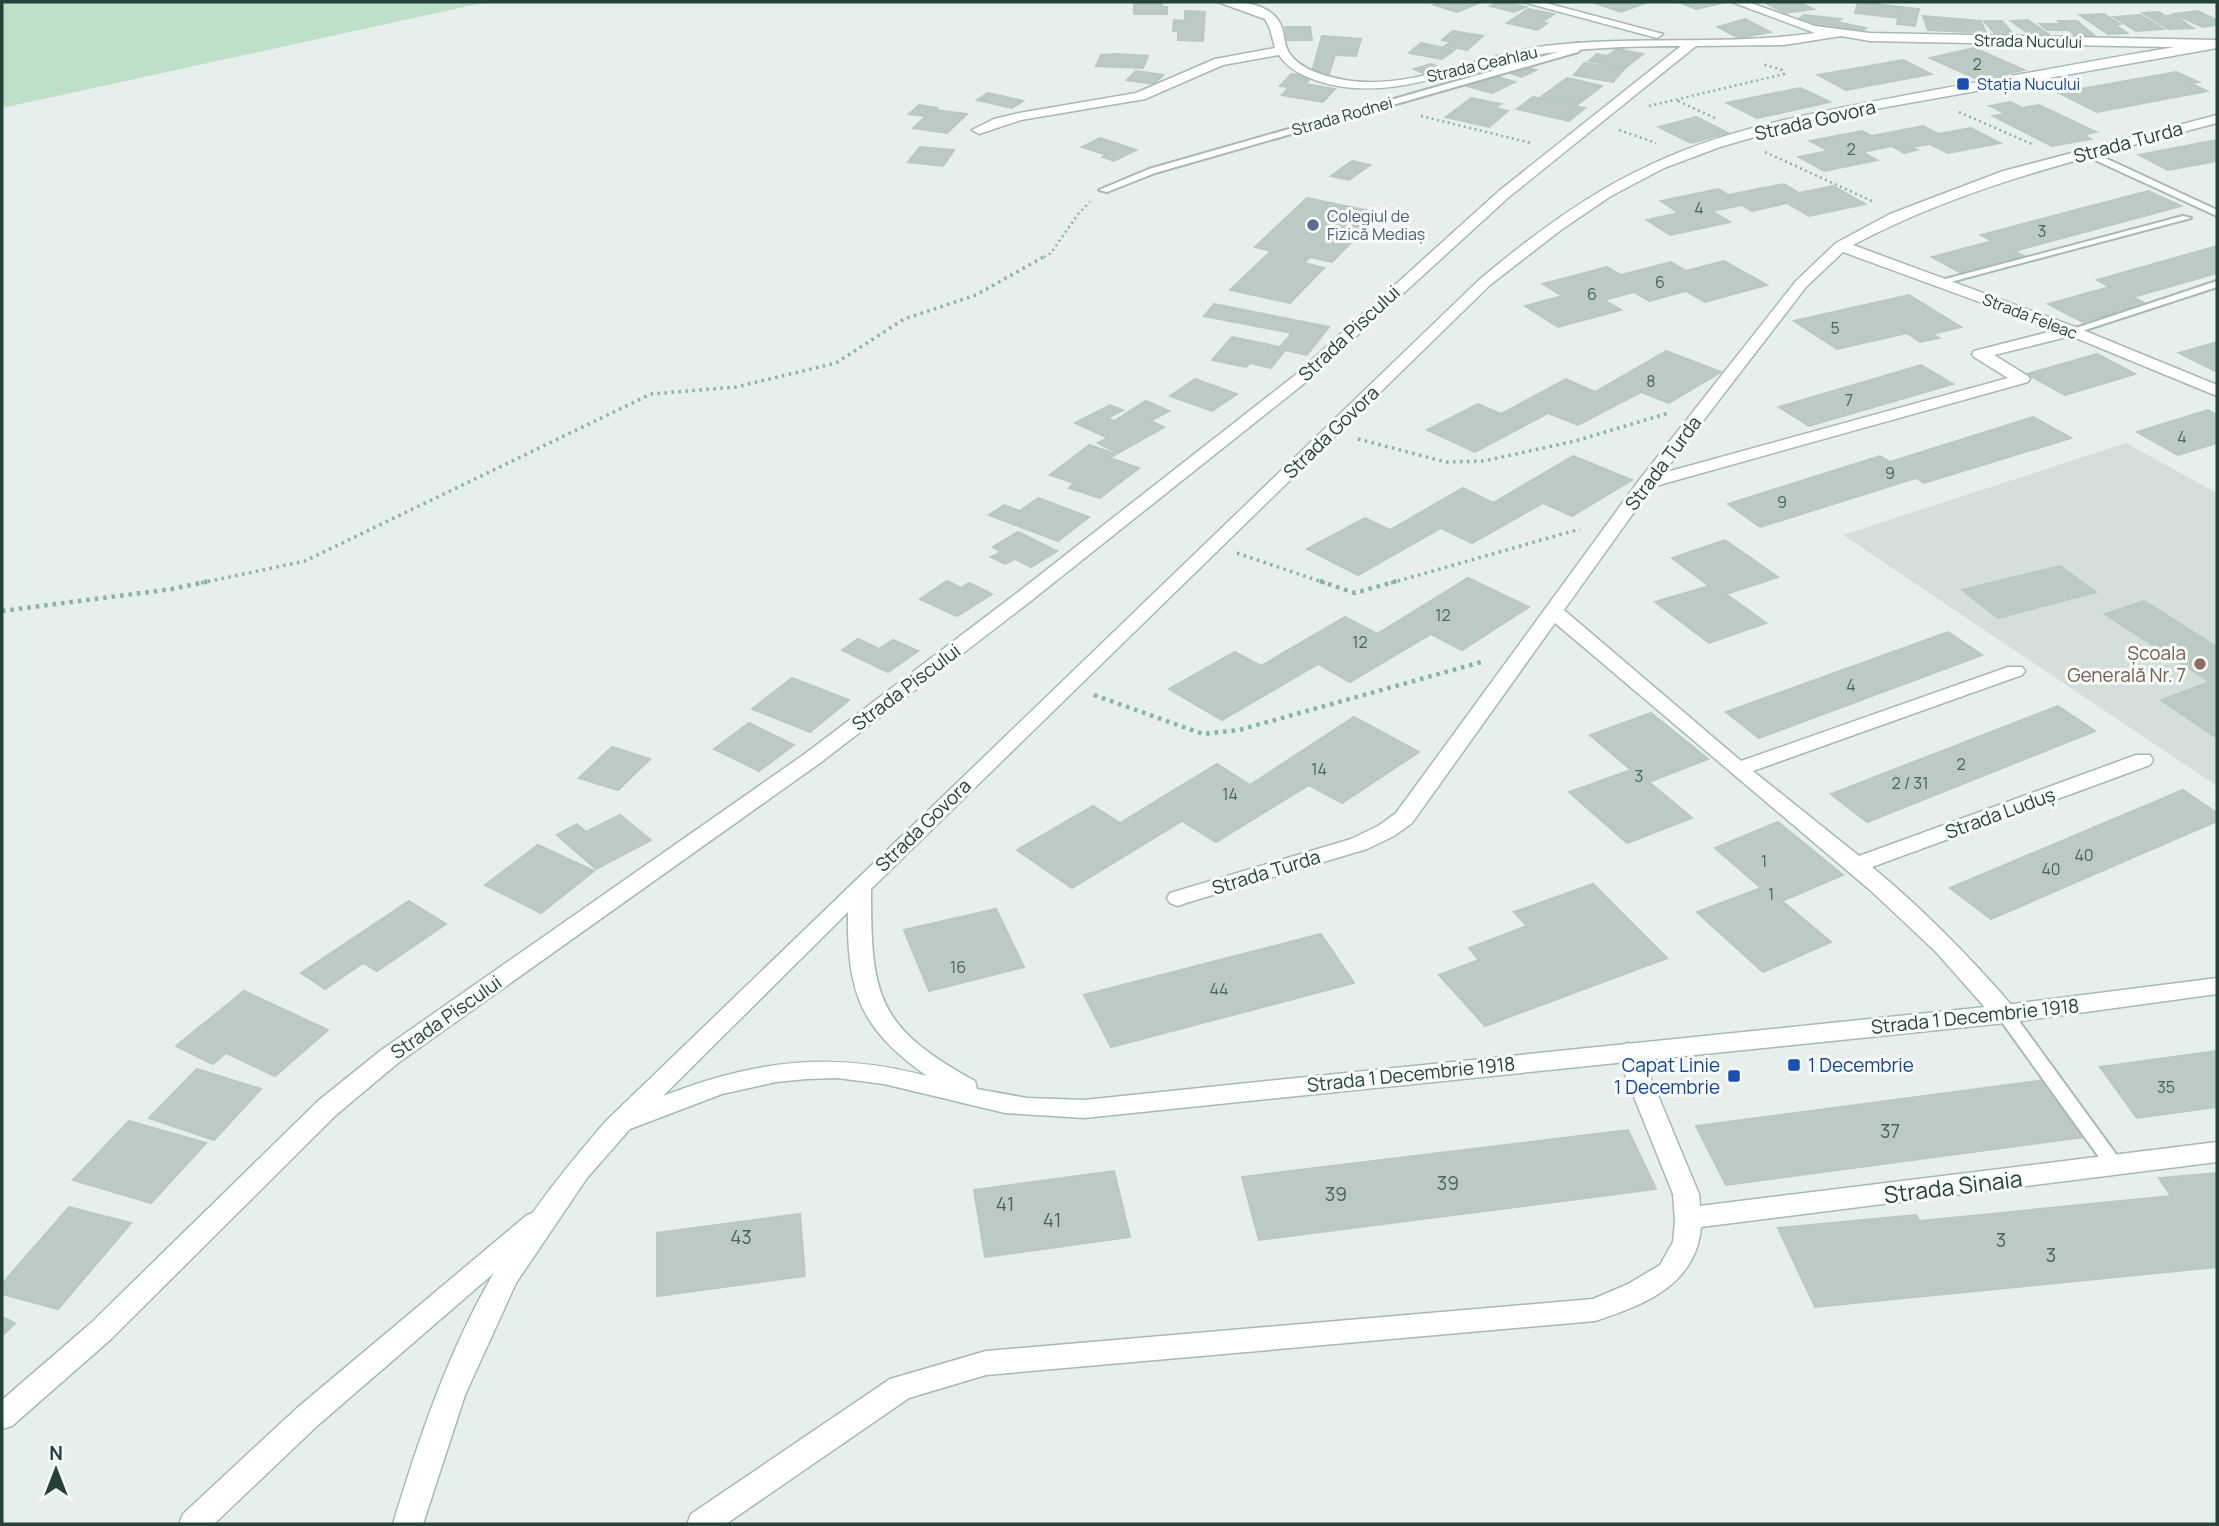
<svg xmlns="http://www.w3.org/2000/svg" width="2219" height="1526" viewBox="0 0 2219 1526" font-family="Manrope,sans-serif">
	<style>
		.built { fill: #d4dfda }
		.green { fill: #bfe0c8 }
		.building { fill: #bbcac4; stroke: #b8c9c2; stroke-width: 2 }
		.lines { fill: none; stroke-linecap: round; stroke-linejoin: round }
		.lane-casing { stroke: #a8b8b2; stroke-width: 4 }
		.street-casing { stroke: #a8b8b2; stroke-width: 3 }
		.secondary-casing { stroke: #a4bbb3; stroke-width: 3 }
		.path-far2 { stroke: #86b3a5; stroke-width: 2.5; stroke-dasharray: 2 3.5; stroke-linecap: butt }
		.path-far1 { stroke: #86b3a5; stroke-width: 3.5; stroke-dasharray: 2.5 4.5; stroke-linecap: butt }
		.path { stroke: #86b3a5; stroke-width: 4.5; stroke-dasharray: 3.5 5; stroke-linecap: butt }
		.lane { fill: #fff; fill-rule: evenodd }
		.street { fill: #fff; fill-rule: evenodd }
		.secondary { fill: #fff; fill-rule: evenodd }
		.transit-dot { fill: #1a4fb4; stroke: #f7fbf9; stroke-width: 2.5 }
		.service-dot { fill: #5c6f8a; stroke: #f7fbf9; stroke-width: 2.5 }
		.education-dot { fill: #8d6e63; stroke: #f7fbf9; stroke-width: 2.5 }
		.labels { text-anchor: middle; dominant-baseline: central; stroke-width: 6; stroke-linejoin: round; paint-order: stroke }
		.far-street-label { font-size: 16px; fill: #24423a; stroke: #f7fbf9 }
		.number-label { font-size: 16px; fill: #4a645c }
		.far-transit-label { font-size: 16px; fill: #164399; stroke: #f7fbf9; text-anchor: start }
		.far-service-label { font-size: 16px; fill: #4e5e75; stroke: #f7fbf9; text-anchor: start }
		.street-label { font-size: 19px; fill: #24423a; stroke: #f7fbf9 }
		.education-label { font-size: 19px; fill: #785e54; stroke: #f7fbf9; text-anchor: end }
		.transit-label { font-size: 19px; fill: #164399; stroke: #f7fbf9; text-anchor: end }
		.near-number-label { font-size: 19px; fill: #4a645c }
		.near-street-label { font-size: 23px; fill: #24423a; stroke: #f7fbf9 }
	</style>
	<rect width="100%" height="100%" fill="#e6efeb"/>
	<!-- built -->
	<polygon class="built" points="2126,443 2217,493 2217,786 1843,535"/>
	<!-- green -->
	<polygon class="green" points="2,2 487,2 2,108"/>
	<!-- building -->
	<g class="building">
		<polygon points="1134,2 1162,2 1162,7 1167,7 1167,14 1134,14"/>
		<polygon points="1442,2 1481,2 1457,12 1434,5"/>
		<polygon points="1499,2 1508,2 1526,7 1514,12 1490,6"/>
		<polygon points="1592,2 1648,2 1621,12"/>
		<polygon points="1679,2 1719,2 1722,3 1696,9"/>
		<polygon points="1764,2 1799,2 1813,9 1785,13"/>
		<polygon points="1858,2 1901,7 1898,18 1855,13"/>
		<polygon points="1901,7 1919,9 1915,26 1897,24"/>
		<polygon points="1528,9 1554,14 1542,22 1547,23 1538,30 1507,23"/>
		<polygon points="1185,11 1205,12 1203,41 1178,40 1178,31 1173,31 1174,20 1185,21"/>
		<polygon points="2197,11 2217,20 2217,25 2203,27 2174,14"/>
		<polygon points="2159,12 2165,16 2174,15 2193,28 2168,29 2143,13"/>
		<polygon points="2104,14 2120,24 2115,25 2127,33 2108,34 2080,15"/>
		<polygon points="1804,15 1841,19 1837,22 1866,28 1859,34 1796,21"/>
		<polygon points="2141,15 2163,29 2136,31 2114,17"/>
		<polygon points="1923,16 1981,21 1986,33 1928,30"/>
		<polygon points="1745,19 1770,32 1739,38 1718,27"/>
		<polygon points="2028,20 2048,34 2031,35 2011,21"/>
		<polygon points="1984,21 2002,21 2014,35 1996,35"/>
		<polygon points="2058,21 2077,21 2097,38 2079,39 2069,30 2047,30 2040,24 2060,24"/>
		<polygon points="1285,27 1310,27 1312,40 1287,40"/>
		<polygon points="1453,31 1483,36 1467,50 1445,46 1451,42 1442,40"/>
		<polygon points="1322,36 1361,39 1356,56 1335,55 1329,74 1312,72"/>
		<polygon points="1421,43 1454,50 1442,59 1409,53"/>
		<polygon points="1974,48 2024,70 1979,80 1930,58"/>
		<polygon points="1617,49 1643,54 1625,68 1589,61 1597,54 1607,56"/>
		<polygon points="1101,55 1117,54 1148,56 1143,68 1096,66"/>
		<polygon points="1903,60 1931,74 1846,90 1818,75"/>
		<polygon points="1584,63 1624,69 1613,82 1574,75"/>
		<polygon points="1431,64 1444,69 1427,75 1414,69"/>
		<polygon points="1522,66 1536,70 1521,77 1507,72"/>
		<polygon points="1136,71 1163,75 1154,84 1127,80"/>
		<polygon points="2176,72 2198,82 2190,83 2207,91 2097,112 2059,93"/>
		<polygon points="1291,74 1312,77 1305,84 1335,89 1323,102 1282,95 1289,87 1280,86"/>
		<polygon points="1488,74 1515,82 1492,93 1466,86"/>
		<polygon points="1567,78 1602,86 1577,105 1541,97"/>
		<polygon points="1800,88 1830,102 1757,118 1727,103"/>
		<polygon points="988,93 1023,101 1012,108 977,100"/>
		<polygon points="1533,97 1585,108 1569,121 1517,109"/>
		<polygon points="1471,98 1501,104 1495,108 1508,111 1489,127 1446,117"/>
		<polygon points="2010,102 2022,108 2039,105 2096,132 2084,135 2091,139 2052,146 1993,116 2006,114 1990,106"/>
		<polygon points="919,105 937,108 934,110 967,114 947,133 913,128 926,116 909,114"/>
		<polygon points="1696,117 1728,133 1691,143 1659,127"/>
		<polygon points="1923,126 1938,134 1971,128 2000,143 1948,153 1930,144 1911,147 1917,150 1904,153 1892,146 1862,152 1877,160 1824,171 1799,157 1828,151 1810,141 1862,131 1872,136"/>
		<polygon points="1100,138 1136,150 1114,161 1103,157 1107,155 1082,147"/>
		<polygon points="2217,140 2217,161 2168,170 2139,155"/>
		<polygon points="920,147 954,150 943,166 908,162"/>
		<polygon points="1352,161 1370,165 1349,180 1331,176"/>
		<polygon points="1784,184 1799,193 1833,186 1865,204 1809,216 1787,203 1752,211 1742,205 1712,211 1730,222 1670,235 1647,220 1679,213 1661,201 1719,189 1728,195"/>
		<polygon points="2148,191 2181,206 2014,251 2026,257 1963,274 1932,257 1993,241 1981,235"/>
		<polygon points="1307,198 1380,213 1332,262 1310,257 1304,263 1324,268 1290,303 1230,290 1271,251 1255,247"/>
		<polygon points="2217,246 2217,273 2133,297 2146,304 2083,322 2048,304 2110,287 2097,280"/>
		<polygon points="1724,261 1767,285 1705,302 1686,291 1649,301 1634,292 1604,300 1621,310 1558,327 1525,306 1562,296 1543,284 1607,267 1621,275 1671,262 1686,271"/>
		<polygon points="1909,295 1961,327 1932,334 1939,338 1920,342 1907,333 1837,349 1794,321"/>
		<polygon points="1214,304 1329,327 1307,355 1285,350 1271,368 1250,363 1246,367 1212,360 1232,337 1280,347 1292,333 1204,316"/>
		<polygon points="2217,342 2217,372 2179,353"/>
		<polygon points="1666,351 1721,372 1669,403 1641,392 1578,425 1548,413 1475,452 1427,430 1478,404 1501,414 1566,379 1595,392"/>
		<polygon points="2097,354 2135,374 2065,395 2027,374"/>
		<polygon points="1921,365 1953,384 1809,426 1779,407"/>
		<polygon points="1195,379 1237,394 1212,411 1170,396"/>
		<polygon points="1146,401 1169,411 1150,421 1164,427 1118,453 1098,443 1108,438 1075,423 1110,405 1123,410 1107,418 1114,421"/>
		<polygon points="2208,410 2217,415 2217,443 2178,455 2137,432"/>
		<polygon points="2033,417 2071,438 1924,483 1916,478 1760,527 1728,504 1880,456 1890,462"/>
		<polygon points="1089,445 1116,454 1110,458 1139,468 1100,498 1069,488 1074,483 1050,475"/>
		<polygon points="1573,456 1632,480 1572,516 1543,503 1472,543 1441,528 1358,575 1307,549 1365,518 1390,530 1463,488 1493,503"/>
		<polygon points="1038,498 1089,517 1058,541 989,515 1004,505 1020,511"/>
		<polygon points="1018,532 1057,551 1031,567 1015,559 1005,564 991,557 1001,552 993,547"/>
		<polygon points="1725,540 1778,577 1726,594 1766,623 1709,643 1655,602 1709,586 1672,558"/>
		<polygon points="2060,566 2096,592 1998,618 1962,590"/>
		<polygon points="1468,578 1529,607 1462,650 1431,634 1350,682 1318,664 1222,720 1169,689 1235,652 1261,666 1345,617 1377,634"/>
		<polygon points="947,581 961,588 969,583 992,594 957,616 920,599"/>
		<polygon points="2144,601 2217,647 2217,738 2161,700 2210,682 2105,614"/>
		<polygon points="1948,632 1982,655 1759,738 1726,712"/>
		<polygon points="858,639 879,649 893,640 918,651 888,672 842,650"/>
		<polygon points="792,678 849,700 810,732 752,709"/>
		<polygon points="2058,706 2095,731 1867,822 1831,794"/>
		<polygon points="1651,713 1708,759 1649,782 1692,818 1627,843 1569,792 1631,770 1590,735"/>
		<polygon points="1354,717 1419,752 1342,803 1309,785 1216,842 1182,821 1072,888 1017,850 1093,806 1120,823 1217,764 1250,785"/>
		<polygon points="749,723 794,745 759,771 714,749"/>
		<polygon points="612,747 650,759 618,790 579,778"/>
		<polygon points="2183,790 2217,813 2217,821 1991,919 1950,888"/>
		<polygon points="620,815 651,840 596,869 557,835 577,824 586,832"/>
		<polygon points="1778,822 1843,875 1782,901 1831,942 1763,972 1697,912 1761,888 1715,848"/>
		<polygon points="538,845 594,871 541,913 485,885"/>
		<polygon points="1593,884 1667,958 1485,1026 1439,975 1479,960 1469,948 1527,926 1514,912"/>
		<polygon points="409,901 446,924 377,971 363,963 325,989 301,973"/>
		<polygon points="996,909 1024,967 929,991 904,930"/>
		<polygon points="1321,934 1354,983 1111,1047 1084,995"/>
		<polygon points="244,991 328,1030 275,1076 226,1053 213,1064 176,1046"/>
		<polygon points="2217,1051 2217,1107 2137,1118 2100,1067"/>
		<polygon points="197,1069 261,1089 214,1140 149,1118"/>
		<polygon points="2046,1080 2085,1137 1726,1185 1696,1126"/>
		<polygon points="129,1121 206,1143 151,1203 73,1180"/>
		<polygon points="1628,1130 1656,1189 1259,1240 1242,1177"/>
		<polygon points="1114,1171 1130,1237 985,1257 974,1190"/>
		<polygon points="2217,1173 2217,1267 1815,1307 1778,1228 1916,1215 1920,1221 2171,1196 2159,1178"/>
		<polygon points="69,1207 131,1223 58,1309 2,1294 2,1284"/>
		<polygon points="800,1214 805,1276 657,1296 657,1233"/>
		<polygon points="2,1317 15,1323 2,1336"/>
	</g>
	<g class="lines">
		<defs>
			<g id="lane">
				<polygon points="1577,43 1584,45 1578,52 1155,173 1107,192 1099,190 1149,169 1572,48"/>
				<polygon points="2084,151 2090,151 2217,210 2217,216 2084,155"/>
				<polygon points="2183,216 2191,218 1943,284 1934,282"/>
				<polygon points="2217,281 2217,287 2076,333 2068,333 2067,331"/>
				<polygon points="2005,1008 2011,1010 2121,1161 2124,1166 2121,1171 2115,1173 2109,1171 1999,1018 1997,1014 1999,1010"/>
			</g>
			<g id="street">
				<path d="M1218,2C1240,1 1274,3 1282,28C1285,37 1284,46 1290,54C1303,72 1331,78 1352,81C1416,89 1481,54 1545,46C1635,35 1726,46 1815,33L1732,2H1748L1815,26L1870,33L2217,40V48L1870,41L1841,36L1784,45L1696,46L1509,197L1306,382L1027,604L820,763L398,1063L336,1115L111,1339L12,1426L2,1429V1400L91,1323L318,1101L380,1051L806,753L1013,596L1294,376L1499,191L1681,46C1629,46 1578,48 1527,56C1457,67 1389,104 1318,81C1303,76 1288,69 1279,55L1223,65L1145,99L1021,120L979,134L972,130L994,119L1019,113L1136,93L1215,59L1275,48L1270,29L1265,19Z"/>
				<polygon points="1523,2 1542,2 1663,34 1657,38"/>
				<path d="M2217,115V123C2093,156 1967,184 1853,245L2078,328L2217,385V396L2071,336L1994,355L2028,376L2030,379L2028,382L1652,487L1564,610L1741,761L2008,667H2022L2025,671L2022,675L1753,771L1859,856L2136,755H2150L2153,760L2150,765L1872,867C1924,910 1970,957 2014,1008L2017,1014L2014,1020L2005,1023L1996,1020L1936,952L1870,890L1555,623L1412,823L1394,836L1367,849L1186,903L1178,906L1170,903L1167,898L1170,893L1351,839L1378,826L1396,813L1640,479L1796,281L1836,243L1890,214L2003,171ZM1843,252L2056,330L1974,351L1972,354L1974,357L2008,378L1663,473L1806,287Z"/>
				<path d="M1628,1043L1637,1046L1640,1052L1699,1194L1700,1206L2217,1142V1162L1701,1227C1696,1285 1644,1305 1595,1321L986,1375L909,1398L726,1524H687L691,1514L890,1379L986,1351L1593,1299L1628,1284L1660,1265L1673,1242L1675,1221L1673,1194L1616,1052L1619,1046Z"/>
				<polygon points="536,1212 545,1215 549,1222 545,1229 317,1426 214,1524 179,1524 183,1514 297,1408 527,1215"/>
			</g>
			<path id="secondary" d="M2217,40V48L1864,111L1778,130L1720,147L1664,168L1611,196L1561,230L1490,285L871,889C871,995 876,1027 975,1081L977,1089L1027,1098L1084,1100L2005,1005L2217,978V994L2005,1023L1084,1118L1005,1113L884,1084L837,1078L806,1079L776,1082L722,1094L630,1129L587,1178L516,1283L465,1395L423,1524H393C419,1438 449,1349 495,1271C526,1217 566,1167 607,1120L1480,279C1533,235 1588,193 1652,164C1735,125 1829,110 1918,93C2018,75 2117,56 2217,40ZM848,912C847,992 860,1029 927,1076C833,1051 754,1060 663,1096Z"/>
		</defs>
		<!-- lane casing -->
		<use href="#lane" class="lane-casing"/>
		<!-- street casing -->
		<use href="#street" class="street-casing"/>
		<!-- secondary casing -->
		<use href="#secondary" class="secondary-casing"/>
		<!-- path-far2 -->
		<g class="path-far2">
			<polyline points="1678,101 1717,119"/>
			<polyline points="1649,106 1784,74 1782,70 1762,64"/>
			<polyline points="1959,112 2034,145"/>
			<polyline points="1421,116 1531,143"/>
			<polyline points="1619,130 1656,143"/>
			<polyline points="1765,152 1874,202"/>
			<polyline points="1044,257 1051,253 1078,214 1090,202"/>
		</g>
		<!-- path-far1 -->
		<g class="path-far1">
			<polyline points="1358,439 1446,462 1484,461 1575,441 1669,413"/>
			<polyline points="1237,553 1325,583"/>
			<polyline points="201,583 305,561 651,394 736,387 836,363 904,319 976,295 1047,255"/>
			<polyline points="1391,583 1580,529"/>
		</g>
		<!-- path -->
		<g class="path">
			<polyline points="1320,581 1355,593 1397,581"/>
			<polyline points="2,611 172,589 210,581"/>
			<polyline points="1094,695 1203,734 1239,730 1485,661"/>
		</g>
		<!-- lane -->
		<use href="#lane" class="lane"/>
		<!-- street -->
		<use href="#street" class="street"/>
		<!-- secondary -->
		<use href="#secondary" class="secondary"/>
	</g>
	<!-- markers -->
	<g class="transit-dot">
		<rect x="1956" y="77" width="14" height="14" rx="3.5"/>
		<rect x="1787" y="1058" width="14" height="14" rx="3.5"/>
		<rect x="1727" y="1069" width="14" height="14" rx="3.5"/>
	</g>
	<circle class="service-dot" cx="1313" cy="225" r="7"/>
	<circle class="education-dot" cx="2200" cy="664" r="7"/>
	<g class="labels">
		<!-- far-street labels -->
		<g class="far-street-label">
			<text transform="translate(2028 41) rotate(1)">Strada Nucului</text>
			<text transform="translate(1482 64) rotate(-13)">Strada Ceahlau</text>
			<text transform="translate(1342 116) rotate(-16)">Strada Rodnei</text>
			<text transform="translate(2030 316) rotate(21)">Strada Feleac</text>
		</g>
		<!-- number labels -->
		<g class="number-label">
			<text x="1977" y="64">2</text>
			<text x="1851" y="149">2</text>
			<text x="1699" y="208">4</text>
			<text x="2042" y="231">3</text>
			<text x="1660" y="282">6</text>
			<text x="1592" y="294">6</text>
			<text x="1835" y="328">5</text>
			<text x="1651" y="381">8</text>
			<text x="1849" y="400">7</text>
			<text x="2182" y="437">4</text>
			<text x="1890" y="473">9</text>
			<text x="1782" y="502">9</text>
			<text x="1443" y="615">12</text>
			<text x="1360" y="642">12</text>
			<text x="1851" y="685">4</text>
			<text x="1961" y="764">2</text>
			<text x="1319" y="769">14</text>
			<text x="1639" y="776">3</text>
			<text x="1910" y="783">2 / 31</text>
			<text x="1230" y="794">14</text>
			<text x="2084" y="855">40</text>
			<text x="1764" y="861">1</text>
			<text x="2051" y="869">40</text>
			<text x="1771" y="894">1</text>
			<text x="958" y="967">16</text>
			<text x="1219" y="989">44</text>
			<text x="2166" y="1087">35</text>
		</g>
		<!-- far-transit labels -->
		<g class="far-transit-label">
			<text x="1977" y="84">Stația Nucului</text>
		</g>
		<!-- far-service labels -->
		<g class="far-service-label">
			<text x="1327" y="216">Colegiul de<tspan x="1327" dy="18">Fizică Mediaș</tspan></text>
		</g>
		<!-- street labels -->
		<g class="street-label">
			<text transform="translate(1815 120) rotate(-13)">Strada Govora</text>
			<text transform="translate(2128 142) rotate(-15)">Strada Turda</text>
			<text transform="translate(1349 333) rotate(-43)">Strada Piscului</text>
			<text transform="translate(1331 432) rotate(-44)">Strada Govora</text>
			<text transform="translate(1663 463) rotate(-53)">Strada Turda</text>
			<text transform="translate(906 687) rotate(-37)">Strada Piscului</text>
			<text transform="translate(2000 813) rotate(-20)">Strada Luduș</text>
			<text transform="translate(923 825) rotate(-44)">Strada Govora</text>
			<text transform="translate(1266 872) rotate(-17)">Strada Turda</text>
			<text transform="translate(1975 1016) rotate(-6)">Strada 1 Decembrie 1918</text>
			<text transform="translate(446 1017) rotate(-35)">Strada Piscului</text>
			<text transform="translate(1411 1074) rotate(-6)">Strada 1 Decembrie 1918</text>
		</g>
		<!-- education labels -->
		<g class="education-label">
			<text x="2186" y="653">Școala<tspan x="2186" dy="22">Generală Nr. 7</tspan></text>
		</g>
		<!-- transit labels -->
		<g class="transit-label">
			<text x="1720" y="1065">Capat Linie<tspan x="1720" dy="22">1 Decembrie</tspan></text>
			<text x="1808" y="1065" text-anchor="start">1 Decembrie</text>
		</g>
		<!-- near-number labels -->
		<g class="near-number-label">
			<text x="1890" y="1131">37</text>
			<text x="1448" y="1183">39</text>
			<text x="1336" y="1194">39</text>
			<text x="1005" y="1204">41</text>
			<text x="1052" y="1220">41</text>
			<text x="741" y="1237">43</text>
			<text x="2001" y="1240">3</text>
			<text x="2051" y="1255">3</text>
		</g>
		<!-- near-street labels -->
		<g class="near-street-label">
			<text transform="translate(1953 1186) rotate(-7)">Strada Sinaia</text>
		</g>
	</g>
	<!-- border -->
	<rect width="2219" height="1526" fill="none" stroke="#24423a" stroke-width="7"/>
	<!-- north arrow -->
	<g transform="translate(56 1470)" stroke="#f7fbf9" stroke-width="5" paint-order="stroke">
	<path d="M0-5L12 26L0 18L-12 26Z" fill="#24423a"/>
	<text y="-10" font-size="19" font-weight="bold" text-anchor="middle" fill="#24423a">N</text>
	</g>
</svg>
